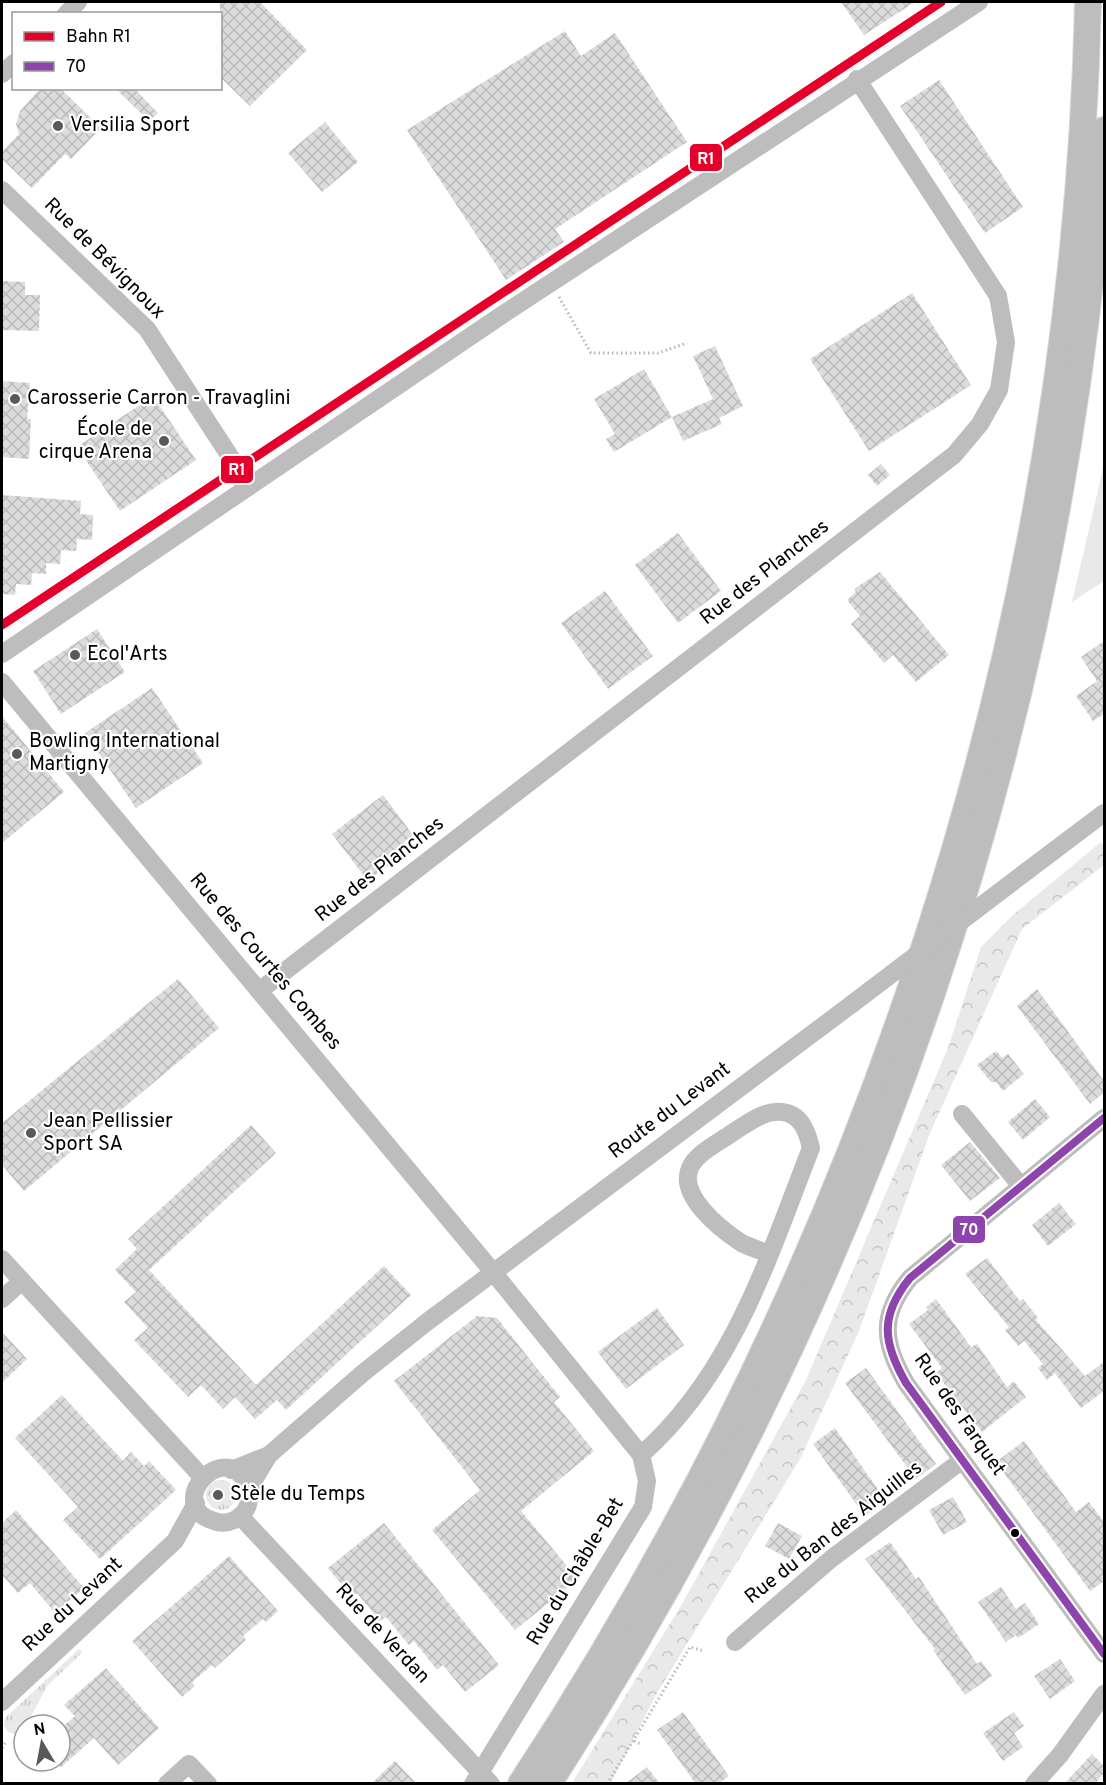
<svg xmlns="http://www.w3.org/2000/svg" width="1106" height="1785" viewBox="0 0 1106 1785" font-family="Overpass,sans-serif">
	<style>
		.grass { fill: url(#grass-tufts) }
		.forest { fill: url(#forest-crowns) }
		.green { fill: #e9e9e9 }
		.building { fill: url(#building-cross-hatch) }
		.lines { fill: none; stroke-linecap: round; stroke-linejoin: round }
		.highway-casing { stroke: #dbdbdb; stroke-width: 28 }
		.path { stroke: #b8b8b8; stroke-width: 3; stroke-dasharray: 1.5 3; stroke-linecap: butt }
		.minor { stroke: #bdbdbd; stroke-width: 18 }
		.highway { stroke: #bdbdbd; stroke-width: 26 }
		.minor-bridge { stroke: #bdbdbd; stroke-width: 18 }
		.bus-1-casing { stroke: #fff; stroke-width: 12 }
		.bus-1 { stroke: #8e44ad; stroke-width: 8 }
		.rail-1-casing { stroke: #fff; stroke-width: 14 }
		.rail-1 { stroke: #e4002b; stroke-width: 9 }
		.poi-dot { fill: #595959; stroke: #fff; stroke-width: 2 }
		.bus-dot { fill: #000; stroke: #fff; stroke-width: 2 }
		.labels { text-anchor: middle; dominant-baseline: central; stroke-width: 4.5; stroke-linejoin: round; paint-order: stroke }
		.poi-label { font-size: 20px; fill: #000; stroke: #fff; text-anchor: start }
		.street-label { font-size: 20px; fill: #000; stroke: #fff }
		.line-badge { stroke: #fff; stroke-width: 2 }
		.badge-label { font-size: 16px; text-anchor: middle; font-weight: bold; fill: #fff }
	</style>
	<defs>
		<pattern id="grass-tufts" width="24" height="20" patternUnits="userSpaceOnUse" patternTransform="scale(1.5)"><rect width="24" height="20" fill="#e9e9e9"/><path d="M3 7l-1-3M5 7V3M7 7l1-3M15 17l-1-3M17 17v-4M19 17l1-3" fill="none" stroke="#c6c6c6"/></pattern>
		<pattern id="forest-crowns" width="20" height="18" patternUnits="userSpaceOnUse" patternTransform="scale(1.5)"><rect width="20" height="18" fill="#e9e9e9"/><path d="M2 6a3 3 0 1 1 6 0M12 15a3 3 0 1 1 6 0" fill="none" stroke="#c6c6c6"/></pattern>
		<pattern id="building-cross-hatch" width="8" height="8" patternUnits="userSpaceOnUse" patternTransform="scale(1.5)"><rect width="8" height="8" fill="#dcdcdc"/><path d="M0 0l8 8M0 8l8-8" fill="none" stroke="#bbb"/></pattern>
	</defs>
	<rect width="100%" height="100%" fill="#fff"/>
	<!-- grass -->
	<g class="grass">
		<circle cx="221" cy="1495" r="15"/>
		<polygon points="78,1650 81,1650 82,1653 47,1686 24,1730 15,1734 8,1732 4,1726 5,1718"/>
	</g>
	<!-- forest -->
	<polygon class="forest" points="1101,842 1104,847 1104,865 1022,929 930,1133 859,1331 800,1459 657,1693 611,1783 572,1783 682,1604 805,1382 948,1048 981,947 1013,915"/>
	<!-- green -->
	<polygon class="green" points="1104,464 1104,581 1072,602"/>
	<!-- building -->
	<g class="building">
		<polygon points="220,2 260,2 307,50 250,106 220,77"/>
		<polygon points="841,2 915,2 864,35"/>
		<polygon points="565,31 581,56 615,33 687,142 555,229 564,242 506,280 407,130"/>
		<polygon points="939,80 1023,207 985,233 900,106"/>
		<polygon points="41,88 60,88 101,128 71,159 65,154 32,188 2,159 2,152 19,134 16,124 20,111"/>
		<polygon points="115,88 134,88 158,113 149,121"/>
		<polygon points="325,122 358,162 322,192 288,153"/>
		<polygon points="2,281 25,282 25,295 40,295 39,331 2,330"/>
		<polygon points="912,293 971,385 869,451 810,359"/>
		<polygon points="715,346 743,406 719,418 722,424 683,441 672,417 713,399 693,356"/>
		<polygon points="644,369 672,417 614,452 606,439 615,434 594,399"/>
		<polygon points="2,381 30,383 27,419 31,419 29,459 2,457"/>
		<polygon points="153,396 196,460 120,511 77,447"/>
		<polygon points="881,464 890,475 877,486 868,475"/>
		<polygon points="2,495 81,501 80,514 93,515 92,540 77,539 76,551 61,550 60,564 46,563 46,574 32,573 31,585 16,584 15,595 2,594"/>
		<polygon points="678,533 721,591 678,623 635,565"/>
		<polygon points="880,572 949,655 916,682 893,655 884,663 851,624 860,616 847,600 856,592 854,589"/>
		<polygon points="605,591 653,656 608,689 561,623"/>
		<polygon points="97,629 125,672 61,714 33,671"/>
		<polygon points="1104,641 1104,714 1093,721 1076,696 1097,681 1081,657"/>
		<polygon points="152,688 203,763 136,808 85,733"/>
		<polygon points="2,716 64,792 2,843"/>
		<polygon points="383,795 413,835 404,842 410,849 368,881 332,834"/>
		<polygon points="178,979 219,1028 24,1191 2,1165 2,1123"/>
		<polygon points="1037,989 1104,1081 1104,1092 1090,1104 1017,1006"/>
		<polygon points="996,1051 1002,1058 1008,1054 1024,1074 1003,1091 996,1082 991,1082 977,1065"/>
		<polygon points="1035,1099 1050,1117 1023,1140 1008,1122"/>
		<polygon points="251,1125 276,1153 149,1270 256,1385 384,1266 411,1295 286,1410 277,1400 255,1419 235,1397 223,1409 201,1385 188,1397 134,1340 148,1328 124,1302 136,1292 115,1270 137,1249 128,1239"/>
		<polygon points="970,1142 1000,1178 970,1201 941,1165"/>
		<polygon points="1059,1203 1076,1224 1048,1246 1032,1225"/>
		<polygon points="987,1258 1020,1301 1023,1299 1038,1318 1036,1320 1085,1376 1104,1362 1104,1391 1081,1408 1055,1373 1047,1380 1038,1368 1043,1364 1024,1341 1018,1346 1005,1330 1009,1327 965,1274"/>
		<polygon points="936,1299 971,1347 977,1344 1007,1387 1014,1381 1026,1397 982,1432 936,1373 942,1368 909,1324 928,1310 926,1307"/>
		<polygon points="657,1308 684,1345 626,1389 598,1352"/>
		<polygon points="477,1316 497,1318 560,1397 554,1402 594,1451 521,1511 578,1579 515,1630 432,1530 480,1490 394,1381"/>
		<polygon points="2,1332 27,1359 2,1383"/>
		<polygon points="866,1368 936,1464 916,1479 845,1383"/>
		<polygon points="62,1395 123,1461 131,1452 144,1466 149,1461 176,1490 100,1559 63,1520 78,1507 15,1438"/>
		<polygon points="835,1428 886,1501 865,1516 813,1444"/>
		<polygon points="1024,1441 1076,1512 1089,1502 1104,1522 1104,1581 1090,1591 996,1462"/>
		<polygon points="953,1497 967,1522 943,1535 929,1510"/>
		<polygon points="16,1510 84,1588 55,1613 30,1583 18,1593 2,1575 2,1523"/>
		<polygon points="384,1523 499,1665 465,1692 443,1665 437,1670 414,1641 409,1645 386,1617 380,1621 357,1593 352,1597 328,1568"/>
		<polygon points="778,1523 802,1536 789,1559 765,1546"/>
		<polygon points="890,1542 916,1579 919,1577 977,1664 981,1661 992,1676 965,1695 933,1650 935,1649 865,1559"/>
		<polygon points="229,1556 278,1611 266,1622 263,1619 243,1636 246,1640 215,1668 212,1665 192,1682 195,1686 182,1697 132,1641"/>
		<polygon points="1001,1587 1016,1609 1025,1603 1039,1624 1018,1638 1016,1635 1006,1642 978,1602"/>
		<polygon points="1060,1659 1075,1681 1050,1699 1034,1676"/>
		<polygon points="106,1668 159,1728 118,1765 94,1738 60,1768 60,1729 75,1716 64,1705"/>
		<polygon points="683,1712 729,1776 718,1784 696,1784 657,1730"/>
		<polygon points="1014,1712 1024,1726 1014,1733 1023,1747 1003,1761 983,1733"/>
		<polygon points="1092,1754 1104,1766 1104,1773 1095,1784 1064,1784"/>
		<polygon points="395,1761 417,1784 371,1784"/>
		<polygon points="647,1767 660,1784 625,1784"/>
	</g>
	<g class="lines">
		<defs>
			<g id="highway">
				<path d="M521,1784C868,1256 1074,634 1088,2"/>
				<path d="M548,1784C872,1285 1063,724 1104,130"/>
			</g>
		</defs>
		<!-- highway casing -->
		<use href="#highway" class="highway-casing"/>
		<!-- path -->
		<g class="path">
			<polyline points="559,297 591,353 658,353 687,343"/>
			<polyline points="634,1741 642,1745"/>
			<polyline points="2,1748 5,1743"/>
			<polyline points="607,1784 690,1647 704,1651"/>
		</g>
		<!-- minor -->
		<g class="minor">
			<polyline points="66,14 78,2"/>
			<polyline points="2,74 14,63"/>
			<polyline points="2,190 147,329 248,484"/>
			<polyline points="2,654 499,317 979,2"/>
			<polyline points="2,682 493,1272 641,1455 647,1481 643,1507 473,1784"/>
			<polyline points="1027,871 1104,813"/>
			<polyline points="259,991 954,455 980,424 999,390 1006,342 998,296 857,79"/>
			<polyline points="962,1114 1021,1186"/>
			<path d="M1104,1118L910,1278C879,1316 883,1343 906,1383L1104,1654"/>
			<polyline points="2,1259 202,1477"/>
			<polyline points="2,1299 22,1281"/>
			<path d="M641,1455C733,1374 768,1258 811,1148C807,1131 801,1114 782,1112C763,1110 747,1124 732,1133C720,1142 696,1153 690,1168C678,1195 719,1228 740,1242C748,1247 760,1250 769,1254"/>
			<polyline points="231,1470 269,1455 363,1373 427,1322 852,1004"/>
			<path d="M249,1491C230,1430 160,1505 214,1521C227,1526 243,1519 248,1505C250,1499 248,1493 251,1487C255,1476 263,1465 269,1455"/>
			<polyline points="240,1516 466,1757"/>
			<polyline points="735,1642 831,1559 961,1461"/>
			<polyline points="2,1702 175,1541 196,1503"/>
			<polyline points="167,1784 189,1764 208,1784"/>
			<polyline points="1034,1784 1060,1755 1104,1694"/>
		</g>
		<!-- highway -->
		<use href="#highway" class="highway"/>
		<!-- minor-bridge -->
		<g class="minor-bridge">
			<polyline points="852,1004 1027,871"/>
			<polyline points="466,1757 491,1784"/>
		</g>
		<defs>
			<path id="bus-1" d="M1104,1118L910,1278C879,1316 883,1343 906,1383L1104,1654"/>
		</defs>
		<!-- bus-1 casing -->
		<use href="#bus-1" class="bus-1-casing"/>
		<!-- bus-1 -->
		<use href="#bus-1" class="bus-1"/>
		<defs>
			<polyline id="rail-1" points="2,625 941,2"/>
		</defs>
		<!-- rail-1 casing -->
		<use href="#rail-1" class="rail-1-casing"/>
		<!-- rail-1 -->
		<use href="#rail-1" class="rail-1"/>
	</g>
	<!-- markers -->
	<g class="poi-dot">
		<circle cx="58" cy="126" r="6"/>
		<circle cx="15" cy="399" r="6"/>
		<circle cx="164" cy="441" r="6"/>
		<circle cx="75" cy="655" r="6"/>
		<circle cx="17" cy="754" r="6"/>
		<circle cx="31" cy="1133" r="6"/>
		<circle cx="218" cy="1495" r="6"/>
	</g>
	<circle class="bus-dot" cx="1015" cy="1533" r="5"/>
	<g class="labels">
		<!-- poi labels -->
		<g class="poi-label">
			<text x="70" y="126">Versilia Sport</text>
			<text x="27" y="399">Carosserie Carron - Travaglini</text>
			<text x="152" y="430" text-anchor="end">École de<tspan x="152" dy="23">cirque Arena</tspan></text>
			<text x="87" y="655">Ecol'Arts</text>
			<text x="29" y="742">Bowling International<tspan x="29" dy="23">Martigny</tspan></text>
			<text x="43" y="1122">Jean Pellissier<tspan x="43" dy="23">Sport SA</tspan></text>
			<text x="230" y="1495">Stèle du Temps</text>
		</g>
		<!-- street labels -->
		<g class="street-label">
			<text transform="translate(104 259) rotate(45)">Rue de Bévignoux</text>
			<text transform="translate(765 573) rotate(-38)">Rue des Planches</text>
			<text transform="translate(380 870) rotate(-38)">Rue des Planches</text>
			<text transform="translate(265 962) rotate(50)">Rue des Courtes Combes</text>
			<text transform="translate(670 1111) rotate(-37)">Route du Levant</text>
			<text transform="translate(959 1415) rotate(55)">Rue des Farquet</text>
			<text transform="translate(834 1533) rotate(-38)">Rue du Ban des Aiguilles</text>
			<text transform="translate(576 1572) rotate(-59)">Rue du Châble-Bet</text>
			<text transform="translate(73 1605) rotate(-43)">Rue du Levant</text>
			<text transform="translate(382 1634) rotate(47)">Rue de Verdan</text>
		</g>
	</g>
	<g class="line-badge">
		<rect x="689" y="143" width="34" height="29" rx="6" fill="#e4002b"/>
		<rect x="220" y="455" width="34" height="29" rx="6" fill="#e4002b"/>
		<rect x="952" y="1215" width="34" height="29" rx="6" fill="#8e44ad"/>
	</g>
	<g class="badge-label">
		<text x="706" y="164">R1</text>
		<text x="237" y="475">R1</text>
		<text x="969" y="1235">70</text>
	</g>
	<!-- border -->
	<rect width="1106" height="1785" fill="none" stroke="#000000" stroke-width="6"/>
	<!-- legend -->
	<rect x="12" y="12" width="210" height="78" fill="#ffffff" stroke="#999999" stroke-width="1.5"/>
	<rect x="24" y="32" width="30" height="9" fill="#e4002b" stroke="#999999" stroke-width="1.5"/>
	<text x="66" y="42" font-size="18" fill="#000000">Bahn R1</text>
	<rect x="24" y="62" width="30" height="9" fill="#8e44ad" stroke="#999999" stroke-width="1.5"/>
	<text x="66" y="72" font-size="18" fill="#000000">70</text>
	<!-- north arrow -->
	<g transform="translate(42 1743) rotate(350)"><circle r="28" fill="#ffffff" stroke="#999999" stroke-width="1.5"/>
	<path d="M0-4.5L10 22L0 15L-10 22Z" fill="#595959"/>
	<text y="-9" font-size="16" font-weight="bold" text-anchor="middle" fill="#000000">N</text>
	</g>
</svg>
